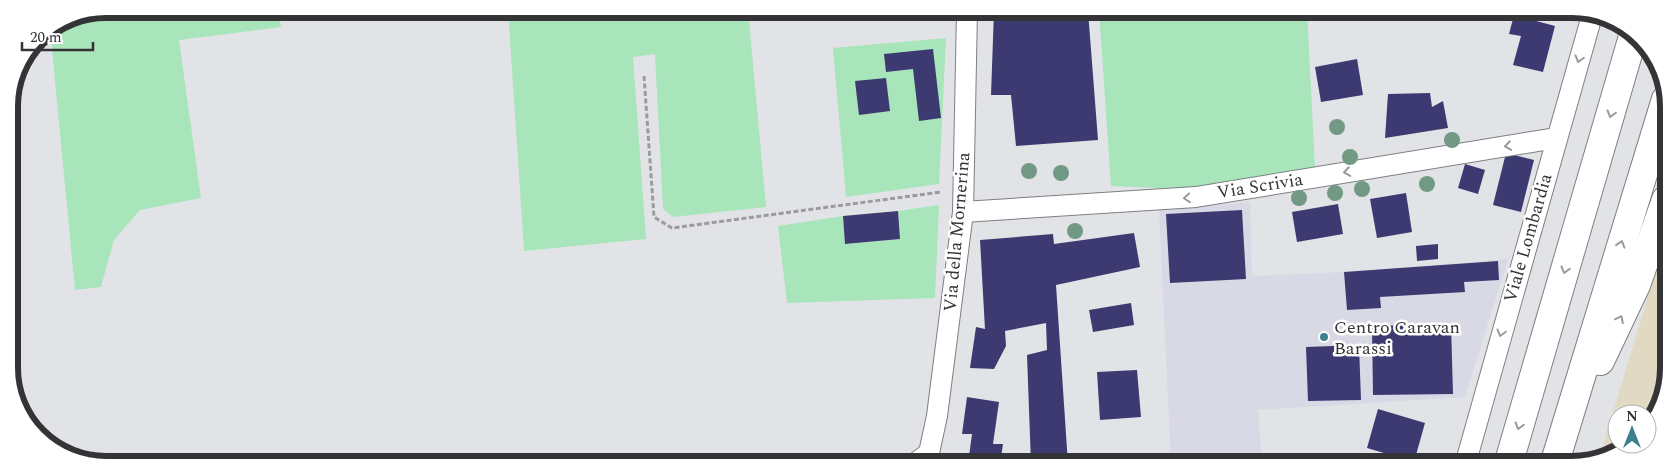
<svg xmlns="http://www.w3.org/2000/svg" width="1677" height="474" viewBox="0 0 1677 474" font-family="Spectral,serif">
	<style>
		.built { fill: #d8d9e5 }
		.industrial { fill: #e1d9c3 }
		.green { fill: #a9e5ba }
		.building { fill: #3c3a71 }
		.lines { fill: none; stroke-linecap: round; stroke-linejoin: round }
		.minor-casing { stroke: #7e7f82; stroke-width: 22 }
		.trunk-casing { stroke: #7e7f82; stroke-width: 30 }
		.path { stroke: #9b9b9e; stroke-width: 3; stroke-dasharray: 5 2.5; stroke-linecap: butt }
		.minor { stroke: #fff; stroke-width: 20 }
		.trunk { stroke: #fff; stroke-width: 28 }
		.tree { fill: #719983 }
		.oneway { stroke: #9a9a9a }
		.poi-dot { fill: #3c7f8f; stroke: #fff; stroke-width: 2 }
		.labels { text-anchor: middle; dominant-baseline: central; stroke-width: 5; stroke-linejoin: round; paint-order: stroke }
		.street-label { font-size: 18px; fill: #343436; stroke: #fff }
		.poi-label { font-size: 18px; fill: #343436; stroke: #fff; text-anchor: start }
		.rim { fill: none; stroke: #343436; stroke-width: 6 }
	</style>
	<rect width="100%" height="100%" fill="#e2e3e7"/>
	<!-- built -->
	<polygon class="built" points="1250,202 1252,276 1344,272 1508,259 1465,397 1258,410 1262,464 1171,464 1159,210"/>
	<!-- industrial -->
	<polygon class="industrial" points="1666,236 1665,393 1647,422 1647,414 1617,414 1617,444 1629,444 1600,456"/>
	<!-- green -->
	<g class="green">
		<polygon points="105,9 278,9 281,27 179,40 201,198 140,210 114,240 101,287 75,290 50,28 69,16"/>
		<polygon points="508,10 748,10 766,207 673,217 663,209 655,54 633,57 646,239 524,251"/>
		<polygon points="1099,11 1307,11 1315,169 1177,189 1111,186"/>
		<polygon points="946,38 939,184 846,197 833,48"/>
		<polygon points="939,205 935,298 787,303 778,226 843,216 846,244 900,239 898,211"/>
	</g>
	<!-- building -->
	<g class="building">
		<polygon points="994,11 1088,11 1098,140 1016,146 1011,95 991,95"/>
		<polygon points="1514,15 1555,26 1543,72 1513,65 1521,36 1509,34"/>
		<polygon points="933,49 941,118 919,121 913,69 886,72 884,54"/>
		<polygon points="1357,59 1363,95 1321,102 1315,67"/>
		<polygon points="886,78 890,111 859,115 855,81"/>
		<polygon points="1430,93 1432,107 1443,101 1448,128 1385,138 1388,94"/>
		<polygon points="1506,153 1534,160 1521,212 1493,205"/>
		<polygon points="1465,164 1485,170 1478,194 1458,188"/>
		<polygon points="1406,193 1412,232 1377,238 1370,199"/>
		<polygon points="1338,204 1343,234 1297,242 1292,212"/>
		<polygon points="1242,210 1246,279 1170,283 1166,214"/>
		<polygon points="898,211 900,239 845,244 843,216"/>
		<polygon points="1134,233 1140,267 1056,285 1068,464 1031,464 1027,355 1047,350 1046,323 1005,331 1006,346 994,369 970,368 976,327 985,329 980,240 1053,234 1054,244"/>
		<polygon points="1438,244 1438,259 1417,261 1416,246"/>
		<polygon points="1498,261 1499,280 1464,282 1465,292 1380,297 1381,308 1347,310 1344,272"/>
		<polygon points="1131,303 1134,325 1093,332 1089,310"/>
		<polygon points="1451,324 1453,394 1373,395 1372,326"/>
		<polygon points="1359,345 1361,400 1308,401 1306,347"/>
		<polygon points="1137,370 1141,417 1100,420 1097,372"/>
		<polygon points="967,397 999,402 993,444 1003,444 1000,464 968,464 972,434 962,434"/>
		<polygon points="1378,409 1425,423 1414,462 1367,448"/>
	</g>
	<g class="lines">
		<defs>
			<g id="minor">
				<polyline points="963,212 1196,197 1556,138"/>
				<polyline points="914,464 929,453 937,416 963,212 967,11"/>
				<polyline points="1465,465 1593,12"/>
			</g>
			<g id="trunk">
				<polyline points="1600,361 1636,285 1666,200"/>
				<polyline points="1508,465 1634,33"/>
				<polyline points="1554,465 1666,99"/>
			</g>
		</defs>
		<!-- minor casing -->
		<use href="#minor" class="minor-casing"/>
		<!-- trunk casing -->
		<use href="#trunk" class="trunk-casing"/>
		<!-- path -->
		<polyline class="path" points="644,76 654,217 672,228 941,192"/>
		<!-- minor -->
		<use href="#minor" class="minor"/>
		<!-- trunk -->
		<use href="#trunk" class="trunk"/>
	</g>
	<!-- trees -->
	<g class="tree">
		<circle cx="1337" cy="127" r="8"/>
		<circle cx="1452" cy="140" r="8"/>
		<circle cx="1350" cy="157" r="8"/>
		<circle cx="1029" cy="171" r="8"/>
		<circle cx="1061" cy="173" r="8"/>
		<circle cx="1427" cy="184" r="8"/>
		<circle cx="1362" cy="189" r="8"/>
		<circle cx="1335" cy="193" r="8"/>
		<circle cx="1299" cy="198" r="8"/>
		<circle cx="1075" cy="231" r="8"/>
	</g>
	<!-- one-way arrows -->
	<defs><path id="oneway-chevron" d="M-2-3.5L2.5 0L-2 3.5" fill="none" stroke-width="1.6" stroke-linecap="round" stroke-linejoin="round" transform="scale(1.25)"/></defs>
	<g class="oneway">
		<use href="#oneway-chevron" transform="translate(1579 59) rotate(106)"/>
		<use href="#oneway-chevron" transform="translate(1611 114) rotate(106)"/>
		<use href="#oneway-chevron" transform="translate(1508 146) rotate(171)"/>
		<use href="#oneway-chevron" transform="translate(1347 172) rotate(171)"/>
		<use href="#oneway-chevron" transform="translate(1187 198) rotate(175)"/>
		<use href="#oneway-chevron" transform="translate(1621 244) rotate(-73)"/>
		<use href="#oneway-chevron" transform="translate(1565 270) rotate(106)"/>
		<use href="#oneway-chevron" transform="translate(1620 319) rotate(-64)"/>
		<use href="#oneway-chevron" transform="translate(1501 333) rotate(105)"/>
		<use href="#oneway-chevron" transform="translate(1519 426) rotate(106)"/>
	</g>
	<!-- markers -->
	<circle class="poi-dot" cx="1324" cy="337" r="5"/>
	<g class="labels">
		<!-- street labels -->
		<g class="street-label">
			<text transform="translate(1260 186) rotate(-9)">Via Scrivia</text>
			<text transform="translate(957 232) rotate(-85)">Via della Mornerina</text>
			<text transform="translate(1528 238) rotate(-74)">Viale Lombardia</text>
		</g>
		<!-- poi labels -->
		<g class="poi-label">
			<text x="1334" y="327">Centro Caravan<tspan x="1334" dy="21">Barassi</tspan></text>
		</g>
	</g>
	<!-- crop -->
	<path d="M0 0H1677V474H0ZM106 18H1572A88 88 0 0 1 1660 106V368A88 88 0 0 1 1572 456H106A88 88 0 0 1 18 368V106A88 88 0 0 1 106 18Z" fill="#fff" fill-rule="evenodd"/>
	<path class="rim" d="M106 18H1572A88 88 0 0 1 1660 106V368A88 88 0 0 1 1572 456H106A88 88 0 0 1 18 368V106A88 88 0 0 1 106 18Z"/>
	<!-- north arrow -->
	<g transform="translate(1632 429)"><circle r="24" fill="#ffffff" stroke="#aeaeaf"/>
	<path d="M0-4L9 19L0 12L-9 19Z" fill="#3c7f8f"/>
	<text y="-8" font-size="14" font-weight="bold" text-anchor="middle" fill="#343436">N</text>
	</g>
	<!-- scale -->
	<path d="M22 42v8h71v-8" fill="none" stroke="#343436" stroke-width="2.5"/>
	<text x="30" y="42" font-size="15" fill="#343436" stroke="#ffffff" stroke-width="4" paint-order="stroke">20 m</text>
</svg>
